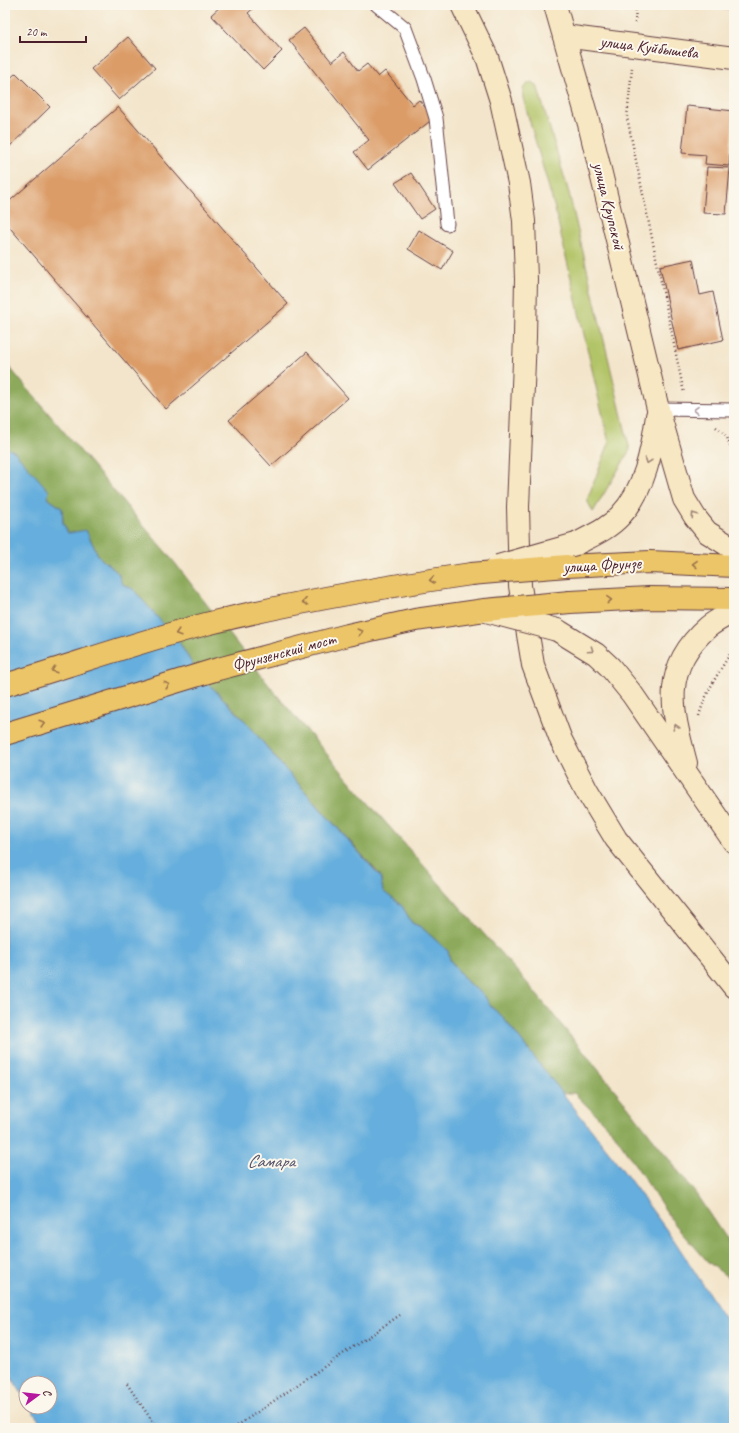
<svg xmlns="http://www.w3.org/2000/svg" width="739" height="1433" viewBox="0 0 739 1433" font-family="Caveat,sans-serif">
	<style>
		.green { fill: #b2c468; stroke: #7e724a }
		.forest { fill: #8daa5c; stroke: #6c6444 }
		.water { fill: #65aedd; stroke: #586684 }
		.building { fill: #db9c67 }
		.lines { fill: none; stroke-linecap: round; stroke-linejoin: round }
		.lane-casing { stroke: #633d43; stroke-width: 15 }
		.secondary-casing { stroke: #633d43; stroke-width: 24 }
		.primary-casing { stroke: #633d43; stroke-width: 24 }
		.path { stroke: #633d43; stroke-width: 2.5; stroke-dasharray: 1 3; stroke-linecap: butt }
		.lane { stroke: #fff; stroke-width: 13 }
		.secondary { stroke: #f7e8c3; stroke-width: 22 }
		.primary { stroke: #ecc569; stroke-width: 22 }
		.secondary-bridge-casing { stroke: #633d43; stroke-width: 24; stroke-linecap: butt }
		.primary-bridge-casing { stroke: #633d43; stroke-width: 24; stroke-linecap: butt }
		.secondary-bridge { stroke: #f7e8c3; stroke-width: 22 }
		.primary-bridge { stroke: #ecc569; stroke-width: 22 }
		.oneway { stroke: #ae9aa0 }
		.oneway2 { stroke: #a08477 }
		.oneway3 { stroke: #9b724a }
		.labels { text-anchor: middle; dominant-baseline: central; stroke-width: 4; stroke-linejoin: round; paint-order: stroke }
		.street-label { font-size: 17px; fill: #4a1f2b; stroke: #fbf7ec }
		.water-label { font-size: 18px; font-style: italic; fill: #535169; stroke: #fbf7ec }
	</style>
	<rect width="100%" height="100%" fill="#fbf7ec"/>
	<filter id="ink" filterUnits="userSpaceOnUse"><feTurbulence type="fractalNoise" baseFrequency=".025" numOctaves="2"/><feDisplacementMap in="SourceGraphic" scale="8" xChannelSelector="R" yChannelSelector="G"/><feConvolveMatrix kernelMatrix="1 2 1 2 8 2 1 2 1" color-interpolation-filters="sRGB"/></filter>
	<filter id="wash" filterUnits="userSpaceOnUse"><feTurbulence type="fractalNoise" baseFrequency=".012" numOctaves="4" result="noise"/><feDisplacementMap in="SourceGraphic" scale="16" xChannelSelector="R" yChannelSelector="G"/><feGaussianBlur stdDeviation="0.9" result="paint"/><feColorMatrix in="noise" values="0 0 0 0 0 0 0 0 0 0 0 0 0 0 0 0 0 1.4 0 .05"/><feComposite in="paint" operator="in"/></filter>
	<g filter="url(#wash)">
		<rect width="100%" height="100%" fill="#f3e5cb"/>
		<!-- green -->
		<path class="green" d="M532,82L537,85L569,193L630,450L593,512L587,500L609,443L555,209L523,98C522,89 523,85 532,82Z"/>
		<!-- forest -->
		<polygon class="forest" points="5,362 175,563 271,688 364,798 528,984 623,1100 696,1194 734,1251 734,1282 708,1262 674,1223 614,1133 574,1093 562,1093 501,1015 491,1007 484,995 468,983 450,960 448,951 421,927 412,923 402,906 383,891 380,875 278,761 248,724 197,672 179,642 122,584 118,573 99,557 86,531 68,533 63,523 62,508 47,498 14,451 5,448"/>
		<!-- water -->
		<polygon class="water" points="5,448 14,451 49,491 47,498 62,508 63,523 68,533 86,530 99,557 118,573 122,584 133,589 179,642 197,672 248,724 278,761 380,876 383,891 402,906 412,923 421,927 448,951 450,960 468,983 484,995 491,1007 501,1015 616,1161 674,1240 734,1332 734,1428 44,1428 30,1407 50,1407 50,1383 26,1383 26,1400 5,1367"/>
		<g id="blocks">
			<!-- building -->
			<g class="building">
				<polygon points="222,5 257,5 248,13 282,51 263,70 211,15"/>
				<polygon points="700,5 734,5 734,10 700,6"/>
				<polygon points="304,28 332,62 344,52 358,71 367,64 378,77 385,71 413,105 419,100 434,118 368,170 354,152 369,140 289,40"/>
				<polygon points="128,37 155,68 119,100 91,69"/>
				<polygon points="16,73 50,107 5,151 5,83"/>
				<polygon points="687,106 734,111 729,166 705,164 706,155 682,153"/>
				<polygon points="118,107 288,304 166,409 5,222 5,205"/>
				<polygon points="707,167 730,168 726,214 703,213"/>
				<polygon points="411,173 435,209 420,219 395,183"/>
				<polygon points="419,230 453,251 442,270 408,249"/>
				<polygon points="693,259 700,295 713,292 723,340 678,350 660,266"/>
				<polygon points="307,352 348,398 271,466 229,420"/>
			</g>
		</g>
	</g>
	<g filter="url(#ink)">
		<use href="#blocks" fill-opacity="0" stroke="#633d43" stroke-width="1"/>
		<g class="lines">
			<defs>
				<g id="lane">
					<polyline points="377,5 405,28 424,79 436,118 447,224"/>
					<polyline points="658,409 734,410"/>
				</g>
				<g id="secondary">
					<polyline points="462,5 487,57 501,101 519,183 524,221 526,279 525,337 518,507 520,586 533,665 561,740 587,791 616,839 734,987"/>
					<polyline points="555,5 589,124 658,409 684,499 695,517 707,532 734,549"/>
					<polyline points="564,36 734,58"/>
					<path d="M576,544C591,536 608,529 620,516C645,490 652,450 657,416"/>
					<polyline points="557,630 596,654 610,667 632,694 734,842"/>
					<path d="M686,763C672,710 660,669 708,627C715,621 726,616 734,611"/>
				</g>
				<g id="primary">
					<polyline points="567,566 650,562 734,566"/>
					<polyline points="570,602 649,598 734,599"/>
					<path d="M5,685C72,665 138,642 206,624C293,602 382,587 471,574"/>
					<polyline points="5,734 218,669 348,635 415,620 485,610"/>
				</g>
			</defs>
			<!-- lane casing -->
			<use href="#lane" class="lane-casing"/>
			<!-- secondary casing -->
			<use href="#secondary" class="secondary-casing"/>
			<!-- primary casing -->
			<use href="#primary" class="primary-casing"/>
			<!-- path -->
			<g class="path">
				<polyline points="635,23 636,5"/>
				<polyline points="632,68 627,117 684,393"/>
				<polyline points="716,427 727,437 734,457"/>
				<path d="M699,716C706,691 720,670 734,648"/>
				<polyline points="127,1384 157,1428"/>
				<polyline points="234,1428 400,1315"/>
			</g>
			<!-- lane -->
			<use href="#lane" class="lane"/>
			<!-- secondary -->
			<use href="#secondary" class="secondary"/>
			<!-- primary -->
			<use href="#primary" class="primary"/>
			<defs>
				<g id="secondary-bridge">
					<polyline points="498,566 576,544"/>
					<polyline points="486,611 557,630"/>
				</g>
				<g id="primary-bridge">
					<polyline points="471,574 567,566"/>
					<polyline points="485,610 570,602"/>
				</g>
			</defs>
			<!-- secondary-bridge casing -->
			<use href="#secondary-bridge" class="secondary-bridge-casing"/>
			<!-- primary-bridge casing -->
			<use href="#primary-bridge" class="primary-bridge-casing"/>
			<!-- secondary-bridge -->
			<use href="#secondary-bridge" class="secondary-bridge"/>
			<!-- primary-bridge -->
			<use href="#primary-bridge" class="primary-bridge"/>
		</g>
		<!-- one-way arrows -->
		<defs><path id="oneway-chevron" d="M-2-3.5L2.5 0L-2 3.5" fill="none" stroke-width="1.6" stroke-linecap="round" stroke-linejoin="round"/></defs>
		<use class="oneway" href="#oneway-chevron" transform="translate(696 410) rotate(-179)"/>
		<g class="oneway2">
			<use href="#oneway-chevron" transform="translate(648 461) rotate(109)"/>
			<use href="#oneway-chevron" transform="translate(694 515) rotate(-124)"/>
			<use href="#oneway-chevron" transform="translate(591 650) rotate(34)"/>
			<use href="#oneway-chevron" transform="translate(676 727) rotate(-106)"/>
		</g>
		<g class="oneway3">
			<use href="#oneway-chevron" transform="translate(695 564) rotate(-178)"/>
			<use href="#oneway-chevron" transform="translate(432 580) rotate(172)"/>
			<use href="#oneway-chevron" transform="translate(609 600) rotate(-3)"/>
			<use href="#oneway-chevron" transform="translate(305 602) rotate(169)"/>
			<use href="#oneway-chevron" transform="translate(360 632) rotate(-13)"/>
			<use href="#oneway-chevron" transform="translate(178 633) rotate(163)"/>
			<use href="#oneway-chevron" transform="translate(54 670) rotate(163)"/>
			<use href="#oneway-chevron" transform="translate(167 685) rotate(-17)"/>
			<use href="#oneway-chevron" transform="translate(42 723) rotate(-17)"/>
		</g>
	</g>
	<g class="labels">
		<!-- street labels -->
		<g class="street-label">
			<text transform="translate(649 47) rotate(7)">улица Куйбышева</text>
			<text transform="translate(609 206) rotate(76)">улица Крупской</text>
			<text transform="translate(602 565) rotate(-3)">улица Фрунзе</text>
			<text transform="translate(284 652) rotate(-15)">Фрунзенский мост</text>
		</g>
		<!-- water labels -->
		<g class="water-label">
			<text x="271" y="1161">Самара</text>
		</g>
	</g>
	<!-- margin -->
	<rect width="739" height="1433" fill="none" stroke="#fbf7ec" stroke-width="20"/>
	<!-- north arrow -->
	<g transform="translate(38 1395) rotate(75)"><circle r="19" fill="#fbf7ec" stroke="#b4a19f"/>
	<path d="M0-3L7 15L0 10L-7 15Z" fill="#b5179e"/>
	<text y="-6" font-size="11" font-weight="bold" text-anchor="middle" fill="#4a1f2b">С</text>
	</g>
	<!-- scale -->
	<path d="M20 36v6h66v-6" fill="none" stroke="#4a1f2b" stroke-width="2"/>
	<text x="26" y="36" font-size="12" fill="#4a1f2b" stroke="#fbf7ec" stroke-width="3" paint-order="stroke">20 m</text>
</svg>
